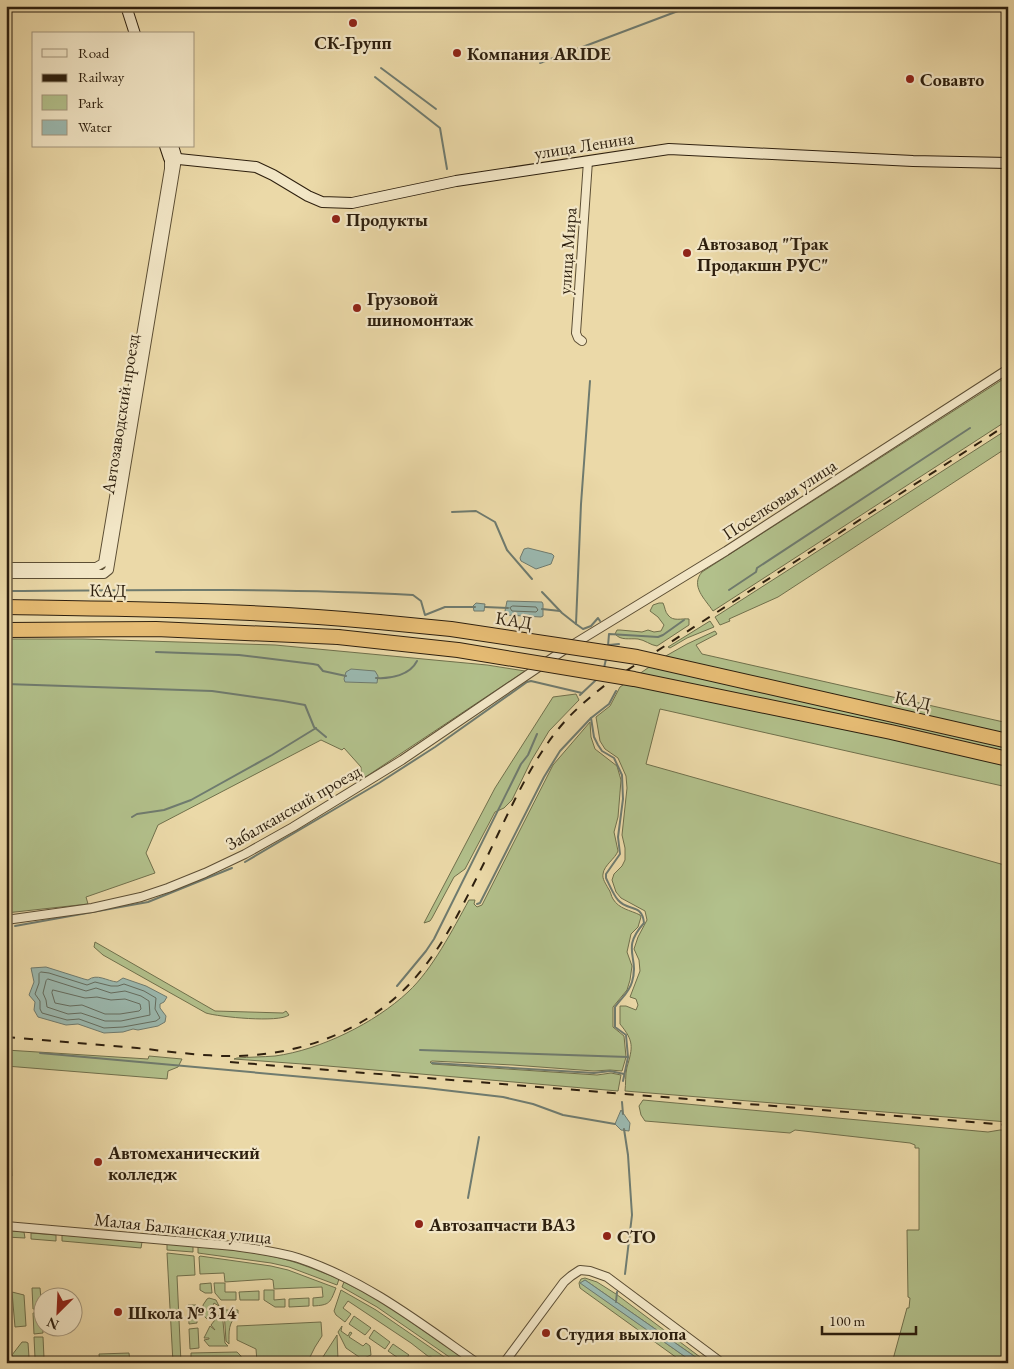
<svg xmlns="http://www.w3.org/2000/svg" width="1014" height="1369" viewBox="0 0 1014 1369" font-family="'EB Garamond',serif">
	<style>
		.green { fill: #b2c08b; stroke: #70704c }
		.water { fill: #9bb9b0; stroke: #6f7b6f }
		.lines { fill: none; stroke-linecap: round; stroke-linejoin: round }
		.shore { stroke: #646c5f; stroke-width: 1 }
		.stream { stroke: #6f7b6f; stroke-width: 2 }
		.street-casing { stroke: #5c4e34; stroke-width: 10 }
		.secondary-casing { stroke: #2d1f0e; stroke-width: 12 }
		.highway-casing { stroke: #2d1f0e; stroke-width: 16 }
		.street { stroke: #f2e6c6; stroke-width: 8 }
		.secondary { stroke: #f2e6c6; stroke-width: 10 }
		.highway { stroke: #e6bc74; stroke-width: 14 }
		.rail { stroke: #2d1f0e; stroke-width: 2; stroke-dasharray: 9 9; stroke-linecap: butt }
		.highway-bridge-casing { stroke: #2d1f0e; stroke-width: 16; stroke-linecap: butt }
		.highway-bridge { stroke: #e6bc74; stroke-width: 14 }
		.poi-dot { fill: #8f2418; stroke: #f2e6c6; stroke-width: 2 }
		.labels { text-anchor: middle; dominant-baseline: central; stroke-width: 4.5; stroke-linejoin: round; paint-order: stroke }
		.poi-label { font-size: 18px; font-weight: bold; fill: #2d1f0e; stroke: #f2e6c6; text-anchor: start }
		.street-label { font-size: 18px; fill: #2d1f0e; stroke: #f2e6c6 }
	</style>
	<rect width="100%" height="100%" fill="#ebd9a8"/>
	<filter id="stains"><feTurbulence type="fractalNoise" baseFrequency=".004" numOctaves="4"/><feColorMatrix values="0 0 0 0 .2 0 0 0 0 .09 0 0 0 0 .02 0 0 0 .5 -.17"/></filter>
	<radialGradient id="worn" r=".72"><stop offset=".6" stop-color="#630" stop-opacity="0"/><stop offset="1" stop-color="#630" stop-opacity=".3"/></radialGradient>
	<!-- green -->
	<g class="green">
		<path d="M1008,376V420L713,611C705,599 690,586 702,572Z"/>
		<polygon points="1008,429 1008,447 778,597 729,619 730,621 720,625 715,617"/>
		<path d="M659,603H663C665,607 665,612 668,615C673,622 682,618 689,619V625L657,646C650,645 645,640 638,639C630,638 621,641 615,634L617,630H620L642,632L648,630L654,632L661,631L664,625L658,617L650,611L653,605Z"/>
		<polygon points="710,621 714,627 687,638 670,648 668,647"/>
		<path d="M715,631L717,634L696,645L702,654L1008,723V806L1007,787L660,709L646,764L1008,866V1122L625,1091C626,1084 625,1075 627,1067C633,1047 634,1041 620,1024V1006H626L636,1010L638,1005L636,999L630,997L640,971L639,960L634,949L638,937L647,920L645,911L621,898L616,892L612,880L614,874L622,866L625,860V848L622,835L627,788L626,776L618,758L605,749L600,741L596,717L610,706L620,687L664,657L687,644Z"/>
		<polygon points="6,639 83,639 275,645 487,665 525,671 361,780 361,767 344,748 342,750 321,740 158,825 146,853 155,873 86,897 88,904 6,913"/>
		<polygon points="576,694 579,700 549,731 531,761 512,800 504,808 495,812 465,869 454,877 432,918 430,921 424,923 495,788 553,697"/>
		<path d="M590,722L591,737L595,749L617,766L621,780L618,817L614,832L618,851C615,859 604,865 603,874C602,879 606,884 608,888C611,892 611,896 613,899C619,909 630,910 640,915L641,917L638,927L631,934L627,952L632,966L630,980L627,990L613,1007V1027L624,1036L626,1057L622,1071L610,1070L594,1071L513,1065L432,1061L430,1062L432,1064L597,1075L611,1073L621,1075L618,1091L316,1065L234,1059L237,1058C249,1057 263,1057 275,1056C320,1050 375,1023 408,992C432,970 453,929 469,900H475L474,904L477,907L482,905L553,765Z"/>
		<path d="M95,942L215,1011L283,1013L286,1011L289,1015C279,1023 219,1017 206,1013L103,955L94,947Z"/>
		<polygon points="6,1050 148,1059 149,1056 182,1059 178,1067 168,1071 167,1079 6,1066"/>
		<polygon points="643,1100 988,1132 1000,1130 1008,1130 1008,1363 892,1363 907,1308 909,1308 910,1298 908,1297 907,1230 919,1230 919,1148 915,1148 915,1145 910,1143 795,1130 790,1133 645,1121 641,1115 639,1106"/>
		<polygon points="10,1139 12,1176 6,1176 6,1140"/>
		<polygon points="6,1230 24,1232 25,1238 6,1237"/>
		<polygon points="31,1233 56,1235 56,1241 31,1239"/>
		<polygon points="62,1235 142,1242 141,1248 62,1241"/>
		<polygon points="167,1244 193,1246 193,1252 167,1250"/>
		<path d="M198,1247C227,1249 256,1252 284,1259C303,1264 321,1272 339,1279L337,1285L289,1267L271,1263L198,1253Z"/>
		<polygon points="167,1253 194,1256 195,1275 177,1276 181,1363 173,1363"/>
		<path d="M200,1256L271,1266L288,1270L336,1288C330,1303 330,1305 313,1306V1298L323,1297L322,1287L274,1289L273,1280L270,1279L225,1282L224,1273L200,1274L199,1257Z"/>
		<polygon points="585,1278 597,1282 616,1294 708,1363 704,1363 585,1280 581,1283 694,1363 684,1363 584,1291 580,1288 579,1283 581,1279"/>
		<polygon points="344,1282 381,1301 470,1363 458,1363 377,1307 342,1287"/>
		<polygon points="211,1283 212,1293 205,1293 200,1290 200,1284"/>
		<polygon points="214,1283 225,1283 225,1292 236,1292 236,1300 221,1300 215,1293"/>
		<polygon points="32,1288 40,1288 42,1309 33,1309"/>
		<polygon points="264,1290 274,1290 274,1300 285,1299 285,1307 275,1307 264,1300"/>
		<polygon points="341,1290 376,1310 453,1363 440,1363 430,1356 429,1357 411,1343 348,1301 343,1308 351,1314 345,1322 336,1315 334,1311"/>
		<polygon points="259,1291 259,1300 240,1300 239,1292"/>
		<polygon points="12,1292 24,1295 26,1326 15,1327"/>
		<polygon points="209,1298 216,1300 219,1306 214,1303 210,1311 211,1317 207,1319 204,1316 203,1305 207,1299"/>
		<polygon points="309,1298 309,1306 289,1307 289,1299"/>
		<polygon points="188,1305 196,1305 197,1323 189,1324"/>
		<path d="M224,1310H238V1314C228,1323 229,1331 229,1344L226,1341Z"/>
		<polygon points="222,1311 225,1343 228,1346 209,1346 204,1340 209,1339 209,1338 204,1338 210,1326 215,1330 211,1325"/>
		<polygon points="42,1312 43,1333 34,1334 33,1313"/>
		<polygon points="354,1316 371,1328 365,1335 349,1324"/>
		<polygon points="321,1322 322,1336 315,1347 309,1359 257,1362 256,1349 237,1340 237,1326"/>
		<polygon points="342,1326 341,1331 348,1336 350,1332 352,1333 349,1337 363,1346 366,1343 370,1346 371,1355 362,1359 346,1348 338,1332"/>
		<polygon points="198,1328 199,1348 190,1349 189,1329"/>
		<polygon points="374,1330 390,1342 385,1349 369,1338"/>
		<polygon points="337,1335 338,1360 336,1363 319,1363"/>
		<polygon points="34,1337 43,1337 44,1358 35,1358"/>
		<polygon points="22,1342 26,1342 28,1343 29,1357 27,1359 14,1359 12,1355"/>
		<polygon points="393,1344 409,1355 404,1362 388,1351"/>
		<polygon points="237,1352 241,1356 242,1363 227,1360 191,1363 191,1353"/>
		<polygon points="129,1353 130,1363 100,1363 99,1354"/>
	</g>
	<!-- water -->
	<g class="water">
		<polygon points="528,548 552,554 554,556 551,564 536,569 521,561 520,558 524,549"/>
		<polygon points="507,601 542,602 543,604 543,616 541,617 506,615 505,611"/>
		<polygon points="476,603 485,604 484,611 474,611 473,606"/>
		<polygon points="351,669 375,671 378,676 377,683 345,682 344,679 346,672"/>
		<path d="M46,967L84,979L88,980C97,973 107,981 117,982L123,978L146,986L167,997L164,1002L160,1004V1008L166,1016L165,1022L158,1026L138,1030L133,1029L123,1032L104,1033L78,1024L66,1025L38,1017L34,1010L35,1002L29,995L34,982L31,968Z"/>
		<polygon points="621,1110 630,1123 629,1131 621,1130 615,1124"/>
		<polygon points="585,1280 704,1363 694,1363 580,1283"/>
	</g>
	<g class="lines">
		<!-- shore -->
		<g class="shore">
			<polygon points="513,606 536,607 538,610 536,612 512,611 510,608"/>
			<polygon points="41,972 49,973 87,985 95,982 111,986 118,986 124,984 144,991 156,998 155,1009 160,1018 156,1021 123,1027 104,1028 79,1019 67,1020 42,1013 40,1009 40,1001 35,994 39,983 39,974"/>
			<polygon points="48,979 86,991 96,988 111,993 125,991 141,996 149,1001 150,1015 121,1021 105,1021 81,1013 68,1014 47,1007 46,1000 43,993 46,981"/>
			<polygon points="53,990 85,998 97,997 111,1000 125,999 140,1004 141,1009 139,1011 120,1014 105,1014 82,1005 70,1006 55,1003 52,993"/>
		</g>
		<!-- stream -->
		<g class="stream">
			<polyline points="540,63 678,11"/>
			<polyline points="381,68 436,109"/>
			<polyline points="375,77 440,128 447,169"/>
			<polyline points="452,512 476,511 495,522 507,550 532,579"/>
			<polyline points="729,590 756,572 757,568 970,428"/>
			<path d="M6,591C142,590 278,588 413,595L421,601L425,615L445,607H475"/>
			<polyline points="542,592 562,613 576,624 581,504 590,381"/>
			<polyline points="485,607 508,608"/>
			<polyline points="542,609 560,611"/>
			<polyline points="576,624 583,629 591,626 598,618 600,621"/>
			<polyline points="609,645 619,644"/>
			<polyline points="608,646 609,634 658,637 663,635 684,620"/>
			<polyline points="156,652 239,655 313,664 318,665 323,671 346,676"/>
			<polyline points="604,668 606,659"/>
			<path d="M376,678C391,679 410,675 417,661"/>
			<polyline points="6,684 212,691 283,701 305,705 314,727 326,737"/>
			<path d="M616,691L609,704L591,718L594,737L598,745L602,751L614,758L622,775L623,799L618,837L620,854L606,874V878C609,884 614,896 618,900C628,912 642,903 644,923C620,950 640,956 632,982C629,993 621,998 615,1007V1027L626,1035L628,1057L623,1081"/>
			<polyline points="580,695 597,679"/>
			<polyline points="132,817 137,814 164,810 191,800 272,755 316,728"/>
			<polyline points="245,862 379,783 435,747 527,682 531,681 582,693"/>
			<polyline points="477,904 480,903 544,777 560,751 591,718"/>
			<polyline points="15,926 148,902 232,868"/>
			<polyline points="397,986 426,951 434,939 521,764 528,755 537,734"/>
			<polyline points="420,1050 628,1057"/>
			<polyline points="40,1053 426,1088 503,1097 533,1104 563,1115 615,1124"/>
			<polyline points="432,1063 594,1073 610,1071 624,1074"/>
			<polyline points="622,1102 623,1114"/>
			<polyline points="624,1129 628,1155 632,1215 625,1274"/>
			<polyline points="468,1198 479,1137"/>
			<polyline points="616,1302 617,1292"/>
		</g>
		<defs>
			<g id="street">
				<polyline points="582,341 578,338 576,333 588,161"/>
				<polyline points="6,567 96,567 103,563 169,169 169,158"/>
				<polyline points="6,574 104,574 109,570 177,159"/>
				<polyline points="6,920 92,908 141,897 168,888 205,873 245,854 293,827 402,760 564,650 726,551 1008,369"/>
				<path d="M6,1226L234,1246C256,1249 278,1252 298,1258C365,1280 420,1323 477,1363"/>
				<polyline points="504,1363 564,1282 571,1276 580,1270 590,1271 607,1277 722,1363"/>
			</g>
			<g id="secondary">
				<polyline points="126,6 135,34"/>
				<polyline points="165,146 169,158 256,167 273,175 308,196 322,202 352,203 456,181 669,149 913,161 1008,163"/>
				<polyline points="173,146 177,159"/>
			</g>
			<g id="highway">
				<path d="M6,607C130,609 255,610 379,622"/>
				<polyline points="6,630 156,629 338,637"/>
			</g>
		</defs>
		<!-- street casing -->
		<use href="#street" class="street-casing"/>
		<!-- secondary casing -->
		<use href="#secondary" class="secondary-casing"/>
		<!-- highway casing -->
		<use href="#highway" class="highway-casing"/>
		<!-- street -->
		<use href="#street" class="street"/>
		<!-- secondary -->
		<use href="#secondary" class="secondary"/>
		<!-- highway -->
		<use href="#highway" class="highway"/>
		<!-- rail -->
		<g class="rail">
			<path d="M6,1037C50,1041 93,1044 137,1048C165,1051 194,1055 223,1056C295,1058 368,1032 415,978C445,944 464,903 484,863C508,815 531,758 567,719C580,705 594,694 609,682L1008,424"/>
			<polyline points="230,1062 1008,1125"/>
		</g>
		<defs>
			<g id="highway-bridge">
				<polyline points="379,622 451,629 637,657 1008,741"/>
				<polyline points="338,637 458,650 634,679 891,732 1008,759"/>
			</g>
		</defs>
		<!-- highway-bridge casing -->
		<use href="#highway-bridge" class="highway-bridge-casing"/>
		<!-- highway-bridge -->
		<use href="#highway-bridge" class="highway-bridge"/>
	</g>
	<!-- markers -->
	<g class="poi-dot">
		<circle cx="353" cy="23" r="5"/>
		<circle cx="457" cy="53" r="5"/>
		<circle cx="910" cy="79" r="5"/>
		<circle cx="336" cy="219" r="5"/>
		<circle cx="687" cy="253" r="5"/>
		<circle cx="357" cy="308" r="5"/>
		<circle cx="98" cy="1162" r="5"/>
		<circle cx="419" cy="1224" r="5"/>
		<circle cx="607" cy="1236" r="5"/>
		<circle cx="118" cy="1312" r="5"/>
		<circle cx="546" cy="1333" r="5"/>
	</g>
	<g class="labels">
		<!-- poi labels -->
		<g class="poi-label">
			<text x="353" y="42" text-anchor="middle">СК-Групп</text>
			<text x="467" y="53">Компания ARIDE</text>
			<text x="920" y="79">Совавто</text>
			<text x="346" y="219">Продукты</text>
			<text x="697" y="243">Автозавод "Трак<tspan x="697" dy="21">Продакшн РУС"</tspan></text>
			<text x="367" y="298">Грузовой<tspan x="367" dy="21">шиномонтаж</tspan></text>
			<text x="108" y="1152">Автомеханический<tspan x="108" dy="21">колледж</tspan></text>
			<text x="429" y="1224">Автозапчасти ВАЗ</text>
			<text x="617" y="1236">СТО</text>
			<text x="128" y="1312">Школа № 314</text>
			<text x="556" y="1333">Студия выхлопа</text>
		</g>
		<!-- street labels -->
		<g class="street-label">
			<text transform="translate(584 145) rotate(-9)">улица Ленина</text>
			<text transform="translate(567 251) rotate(-86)">улица Мира</text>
			<text transform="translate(120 414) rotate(-81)">Автозаводский проезд</text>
			<text transform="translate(779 499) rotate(-33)">Поселковая улица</text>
			<text transform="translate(108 590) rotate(1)">КАД</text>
			<text transform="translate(514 620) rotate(9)">КАД</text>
			<text transform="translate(913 700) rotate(13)">КАД</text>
			<text transform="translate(293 807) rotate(-30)">Забалканский проезд</text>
			<text transform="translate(183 1228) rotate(6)">Малая Балканская улица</text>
		</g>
	</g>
	<!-- margin -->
	<rect width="1014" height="1369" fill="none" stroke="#ebd9a8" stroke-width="25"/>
	<rect x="8" y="8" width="999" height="1354" fill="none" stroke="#2d1f0e" stroke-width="2.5"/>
	<rect x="12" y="12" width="989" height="1344" fill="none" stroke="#2d1f0e"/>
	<!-- legend -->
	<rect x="32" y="32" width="162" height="115" fill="#f2e6c6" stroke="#a3967c"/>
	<rect x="42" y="49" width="25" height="8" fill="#f2e6c6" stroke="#a3967c"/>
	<text x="78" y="58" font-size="15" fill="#2d1f0e">Road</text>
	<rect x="42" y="74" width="25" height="8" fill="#2d1f0e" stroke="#a3967c"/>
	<text x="78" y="82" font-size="15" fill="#2d1f0e">Railway</text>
	<rect x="42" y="95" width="25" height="15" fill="#b2c08b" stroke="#a3967c"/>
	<text x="78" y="108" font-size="15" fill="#2d1f0e">Park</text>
	<rect x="42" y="120" width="25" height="15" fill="#9bb9b0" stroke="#a3967c"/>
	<text x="78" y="132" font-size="15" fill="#2d1f0e">Water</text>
	<!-- north arrow -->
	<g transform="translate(58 1312) rotate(204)"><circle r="24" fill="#f2e6c6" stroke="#a3967c"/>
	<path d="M0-4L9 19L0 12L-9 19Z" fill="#8f2418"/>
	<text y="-8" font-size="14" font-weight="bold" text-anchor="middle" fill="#2d1f0e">N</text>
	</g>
	<!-- scale -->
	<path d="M822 1326v8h94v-8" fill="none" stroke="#2d1f0e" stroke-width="2.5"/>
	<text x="829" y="1326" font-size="15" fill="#2d1f0e" stroke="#f2e6c6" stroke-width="4" paint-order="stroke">100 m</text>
	<rect width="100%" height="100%" filter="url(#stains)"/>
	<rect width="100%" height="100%" fill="url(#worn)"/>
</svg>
